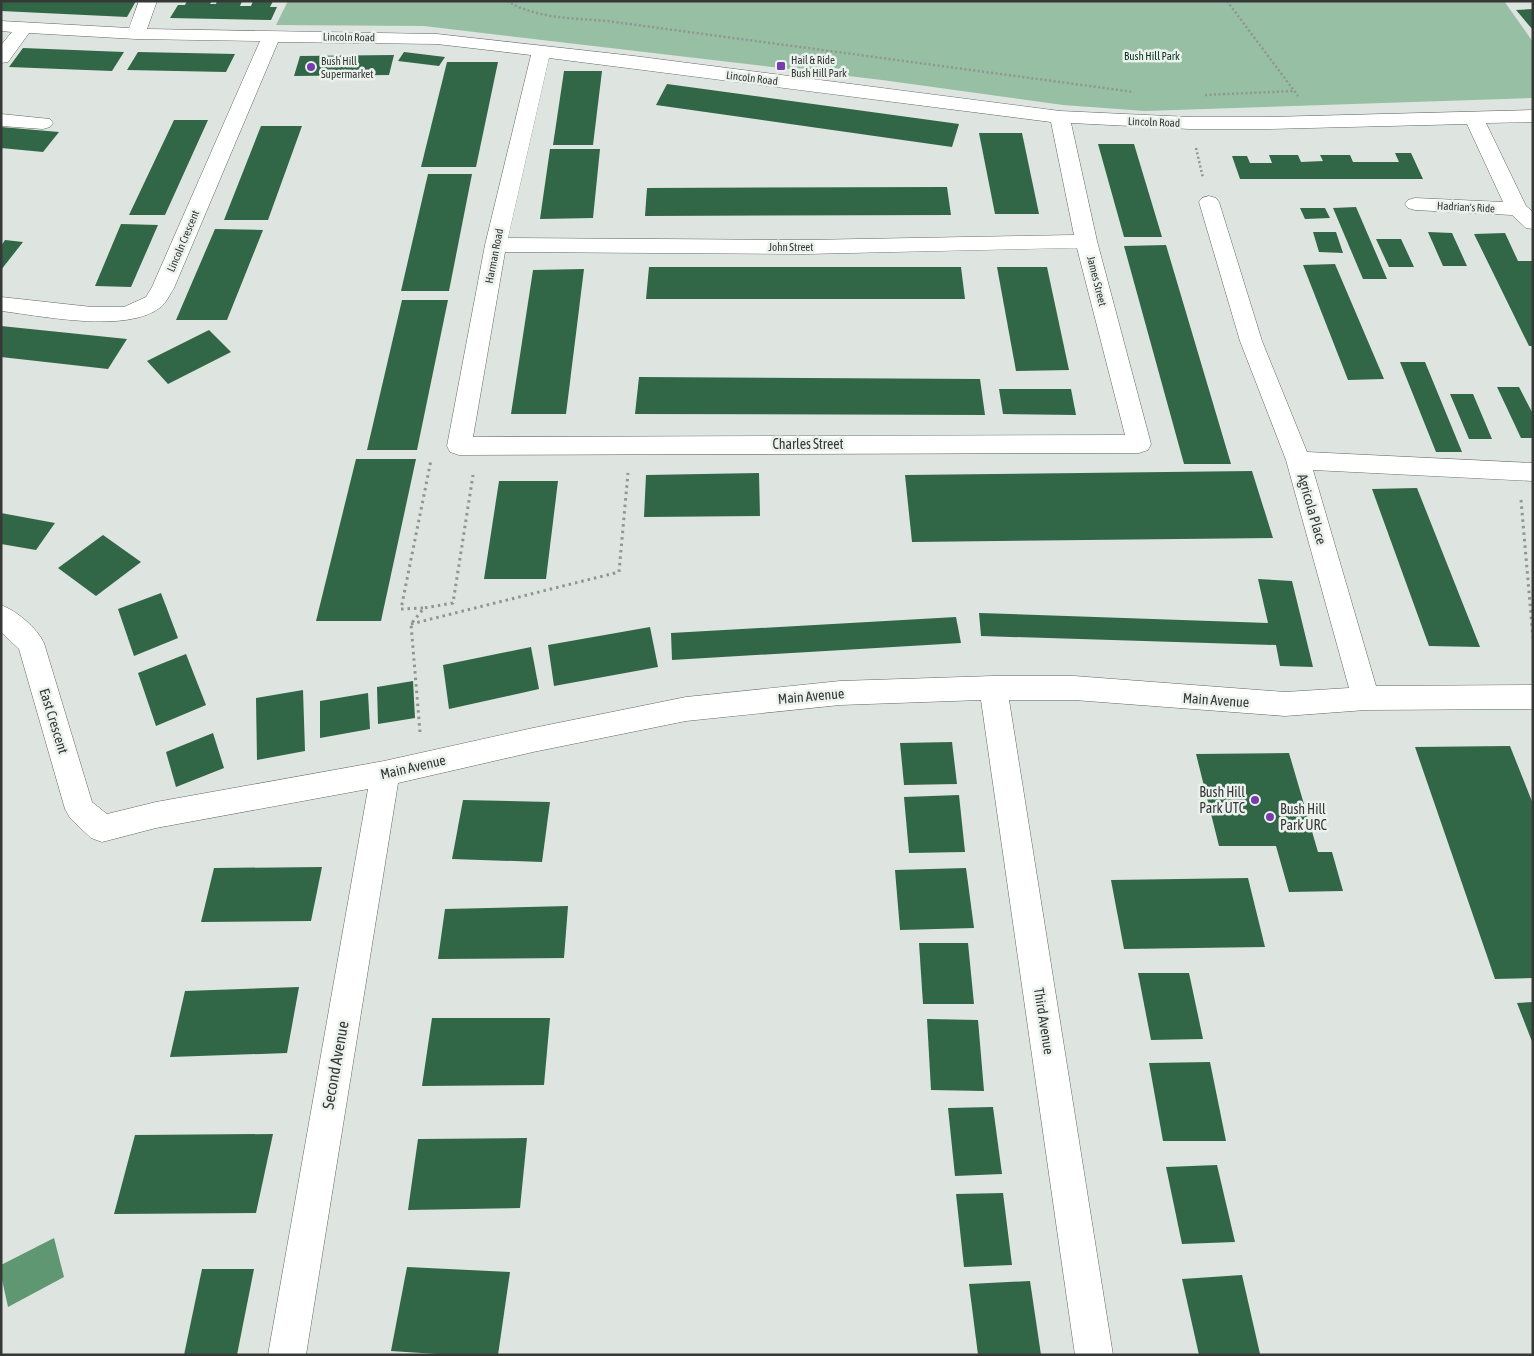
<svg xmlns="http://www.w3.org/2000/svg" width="1534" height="1356" viewBox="0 0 1534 1356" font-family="'Asap Condensed',sans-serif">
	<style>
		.green { fill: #97bfa3 }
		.water { fill: #609773 }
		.building { fill: #316746 }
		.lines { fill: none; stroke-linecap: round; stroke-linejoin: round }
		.minor-casing { stroke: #616763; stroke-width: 1 }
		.path-far1 { stroke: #919592; stroke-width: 2.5; stroke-dasharray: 2 2.5; stroke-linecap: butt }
		.path { stroke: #919592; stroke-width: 3; stroke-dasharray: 2.5 4; stroke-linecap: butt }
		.minor { fill: #fff; fill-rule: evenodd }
		.poi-dot { fill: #793bb0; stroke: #ebf2ed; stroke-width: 2 }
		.labels { text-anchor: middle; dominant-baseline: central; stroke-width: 5; stroke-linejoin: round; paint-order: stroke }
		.far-street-label { font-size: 11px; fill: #363837; stroke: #ebf2ed }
		.far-park-label { font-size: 11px; fill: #07351c; stroke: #ebf2ed }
		.far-poi-label { font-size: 11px; fill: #363837; stroke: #ebf2ed; text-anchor: start }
		.street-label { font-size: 14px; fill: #363837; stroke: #ebf2ed }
		.poi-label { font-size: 14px; fill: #363837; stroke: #ebf2ed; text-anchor: end }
		.near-street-label { font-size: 16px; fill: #363837; stroke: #ebf2ed }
	</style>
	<rect width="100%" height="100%" fill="#dee4df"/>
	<!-- green -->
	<polygon class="green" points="288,1 1504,1 1533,42 1533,98 1145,111 1063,105 882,80 424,26 276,25"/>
	<!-- water -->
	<polygon class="water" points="54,1238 64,1277 8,1307 1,1275 1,1265"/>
	<!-- building -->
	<g class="building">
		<polygon points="1,1 136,1 127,17 1,11"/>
		<polygon points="187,1 212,1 210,4 216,4 217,1 242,1 240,6 251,6 253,1 273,1 270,7 277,7 271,20 170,18 178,5 185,5"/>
		<polygon points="1533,9 1533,30 1516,10"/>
		<polygon points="23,48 124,52 112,71 9,67"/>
		<polygon points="138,52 235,54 226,72 127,70"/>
		<polygon points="404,52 445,57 439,66 398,61"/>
		<polygon points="394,55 389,75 294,76 300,56"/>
		<polygon points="447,62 498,62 476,167 421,167"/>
		<polygon points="564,71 602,71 593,145 553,145"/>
		<polygon points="667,84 959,124 952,147 656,105"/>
		<polygon points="174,120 208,120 165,215 129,215"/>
		<polygon points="261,126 302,126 268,220 224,220"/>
		<polygon points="1,127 59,132 43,152 1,148"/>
		<polygon points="979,133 1022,133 1039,214 995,214"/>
		<polygon points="1098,144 1134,144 1162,237 1124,237"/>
		<polygon points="550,149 600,149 593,218 540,219"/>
		<polygon points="1395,153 1411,153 1423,179 1240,179 1232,156 1247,156 1250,163 1272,163 1269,155 1298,155 1301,162 1323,161 1320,155 1350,155 1353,162 1399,162"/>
		<polygon points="428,174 472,174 449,291 401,291"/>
		<polygon points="947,187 951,215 645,216 647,188"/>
		<polygon points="1356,207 1387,279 1363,279 1333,208"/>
		<polygon points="1300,208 1325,208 1330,218 1305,219"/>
		<polygon points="121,224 158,225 131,287 95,286"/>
		<polygon points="215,229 263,230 227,320 176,320"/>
		<polygon points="1313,232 1336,232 1343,253 1319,252"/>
		<polygon points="1428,232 1452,233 1467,266 1443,266"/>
		<polygon points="1505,233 1518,261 1533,261 1533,346 1529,346 1474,234"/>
		<polygon points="1376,239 1401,239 1414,267 1389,267"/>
		<polygon points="5,240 23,242 1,270 1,246"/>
		<polygon points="1166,245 1231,464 1184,464 1124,246"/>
		<polygon points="1335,264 1384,379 1348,380 1303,265"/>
		<polygon points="649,267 961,267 965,299 646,299"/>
		<polygon points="997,267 1047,267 1069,370 1016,371"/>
		<polygon points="584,269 566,414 511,414 533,270"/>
		<polygon points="402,300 448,300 417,450 367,450"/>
		<polygon points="1,326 127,339 108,369 1,357"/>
		<polygon points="209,330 231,352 168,384 147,361"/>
		<polygon points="1400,362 1425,362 1462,452 1436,452"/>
		<polygon points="639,377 980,379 985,415 635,414"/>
		<polygon points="1497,387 1519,387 1533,414 1533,438 1521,438"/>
		<polygon points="999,389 1071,389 1076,415 1003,414"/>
		<polygon points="1450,394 1473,394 1492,439 1469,439"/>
		<polygon points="356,459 416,459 381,621 316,621"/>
		<polygon points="1252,471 1273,538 912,542 905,475"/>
		<polygon points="759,473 760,516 644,517 646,475"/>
		<polygon points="499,481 558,481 546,579 484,579"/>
		<polygon points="1417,488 1480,647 1429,646 1372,489"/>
		<polygon points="1,513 55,523 36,550 1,544"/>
		<polygon points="103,535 141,562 96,596 58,568"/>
		<polygon points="1258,579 1292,581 1313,667 1280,666 1276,645 981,636 979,613 1268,623"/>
		<polygon points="161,593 178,638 134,656 118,609"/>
		<polygon points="956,617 961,643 672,660 671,633"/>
		<polygon points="650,627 658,667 554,686 548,645"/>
		<polygon points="531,647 539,689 449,709 443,665"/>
		<polygon points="186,654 206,705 156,726 138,673"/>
		<polygon points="413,681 415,718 378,724 377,687"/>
		<polygon points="303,690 305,751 257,760 256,698"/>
		<polygon points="368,693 370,729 320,738 320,701"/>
		<polygon points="213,733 224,768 176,787 166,752"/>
		<polygon points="952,742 957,784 904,785 900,743"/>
		<polygon points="1510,746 1533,804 1533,978 1495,979 1415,747"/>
		<polygon points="1289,753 1318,852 1332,852 1343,891 1289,892 1276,846 1219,846 1196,754"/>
		<polygon points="959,795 965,852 909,853 904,797"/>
		<polygon points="463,800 550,802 542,862 452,859"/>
		<polygon points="322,867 311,921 201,922 214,868"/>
		<polygon points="966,868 974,928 900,930 895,870"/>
		<polygon points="1248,878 1265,947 1124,949 1111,880"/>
		<polygon points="568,906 564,958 438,959 445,909"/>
		<polygon points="919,943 968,943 974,1004 923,1004"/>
		<polygon points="1138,973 1189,973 1203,1039 1151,1040"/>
		<polygon points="299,987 287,1053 170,1057 185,991"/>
		<polygon points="1533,1002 1533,1044 1517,1003"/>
		<polygon points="432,1018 550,1018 544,1085 422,1086"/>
		<polygon points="927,1019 978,1020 984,1091 931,1090"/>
		<polygon points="1210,1062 1226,1141 1163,1141 1149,1063"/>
		<polygon points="993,1107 1002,1174 955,1176 948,1108"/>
		<polygon points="273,1134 256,1213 114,1214 135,1135"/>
		<polygon points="527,1138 520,1208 408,1210 418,1139"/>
		<polygon points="1217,1165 1235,1242 1182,1244 1166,1167"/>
		<polygon points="1003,1193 1012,1265 964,1267 956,1194"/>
		<polygon points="407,1267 510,1272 498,1355 452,1355 391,1351"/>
		<polygon points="202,1269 254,1269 237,1355 184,1355"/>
		<polygon points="1242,1275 1260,1354 1199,1355 1182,1279"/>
		<polygon points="1030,1281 1041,1355 978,1355 969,1284"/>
	</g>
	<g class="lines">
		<defs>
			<g id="minor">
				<path d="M139,1H157L147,29L437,34L634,56L1060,111L1190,117H1269L1533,110V122L1486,123L1526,206L1533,212V229L1526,228L1512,215L1415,210L1408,208L1405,204L1408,200L1415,198L1503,202L1467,124L1269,129H1190L1071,123L1097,241L1151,444L1148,450L1139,453L459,455L450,452L447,446L485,245L531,55L437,44L278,42L174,288C170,294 166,303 161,307C127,334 43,316 1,311V297L92,307H124L146,297L152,287L260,41L136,39L29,33L8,62L1,63V45L12,32L1,31V21L129,28ZM549,58L1051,122L1074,235L806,240L508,238ZM1077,248L1125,435L473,437L505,252L806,254Z"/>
				<polygon points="1,114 50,119 53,123 50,127 43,129 1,126"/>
				<path d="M1209,196L1216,198L1219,202L1262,341L1307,452L1533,463V481L1313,470L1376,686L1533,685V709L1366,710L1285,716L1074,700H1009L1113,1355H1075L981,700L840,705L686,721L533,752L398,783L306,1355H268L368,789L156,828L102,842L91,838L70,818L65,809L19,649L1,632V605C17,611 37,628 44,643L92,802L107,814L156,802L384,761L533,728L686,697L840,681L993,676H1074L1285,692L1349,688L1286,460L1240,341L1199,202L1202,198Z"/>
			</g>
		</defs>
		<!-- minor casing -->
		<use href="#minor" class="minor-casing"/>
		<!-- path-far1 -->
		<g class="path-far1">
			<path d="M507,1C538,19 572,18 607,21L1134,92"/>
			<polyline points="1227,1 1298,96"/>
			<polyline points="1205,95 1294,91"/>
			<polyline points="1196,148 1203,178"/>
		</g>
		<!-- path -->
		<g class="path">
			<polyline points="1521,500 1533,638"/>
			<polyline points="423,608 401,609 431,460"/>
			<polyline points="411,624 619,572 628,473"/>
			<polyline points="420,732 411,624 424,608 453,603 473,475"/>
		</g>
		<!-- minor -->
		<use href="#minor" class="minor"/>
	</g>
	<!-- markers -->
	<g class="poi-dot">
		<rect x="776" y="61" width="10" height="10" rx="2.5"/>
		<circle cx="311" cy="67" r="5"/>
		<circle cx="1255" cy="800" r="5"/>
		<circle cx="1270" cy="817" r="5"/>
	</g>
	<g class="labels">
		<!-- far-street labels -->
		<g class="far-street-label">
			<text transform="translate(349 37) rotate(1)">Lincoln Road</text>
			<text transform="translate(752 78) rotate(7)">Lincoln Road</text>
			<text transform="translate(1154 122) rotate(2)">Lincoln Road</text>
			<text transform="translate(1466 207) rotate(3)">Hadrian's Ride</text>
			<text transform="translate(183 241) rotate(-67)">Lincoln Crescent</text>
			<text x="791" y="247">John Street</text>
			<text transform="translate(494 256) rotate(-79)">Harman Road</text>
			<text transform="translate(1097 281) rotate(76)">James Street</text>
		</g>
		<!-- far-park labels -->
		<g class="far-park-label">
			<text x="1152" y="56">Bush Hill Park</text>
		</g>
		<!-- far-poi labels -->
		<g class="far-poi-label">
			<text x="791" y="60">Hail &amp; Ride<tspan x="791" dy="13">Bush Hill Park</tspan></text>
			<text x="321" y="61">Bush Hill<tspan x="321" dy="13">Supermarket</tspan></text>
		</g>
		<!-- street labels -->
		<g class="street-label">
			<text x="808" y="444">Charles Street</text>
			<text transform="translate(1312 509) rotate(74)">Agricola Place</text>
			<text transform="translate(811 696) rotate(-5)">Main Avenue</text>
			<text transform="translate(1216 700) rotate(4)">Main Avenue</text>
			<text transform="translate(54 721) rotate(73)">East Crescent</text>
			<text transform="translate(413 767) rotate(-13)">Main Avenue</text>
			<text transform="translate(1044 1021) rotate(81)">Third Avenue</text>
		</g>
		<!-- poi labels -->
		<g class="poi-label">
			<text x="1245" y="792">Bush Hill<tspan x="1245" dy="16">Park UTC</tspan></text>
			<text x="1280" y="809" text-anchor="start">Bush Hill<tspan x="1280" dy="16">Park URC</tspan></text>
		</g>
		<!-- near-street labels -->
		<g class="near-street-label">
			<text transform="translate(335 1065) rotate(-80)">Second Avenue</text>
		</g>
	</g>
	<!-- border -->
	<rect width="1534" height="1356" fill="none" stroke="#363837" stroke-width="5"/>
</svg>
